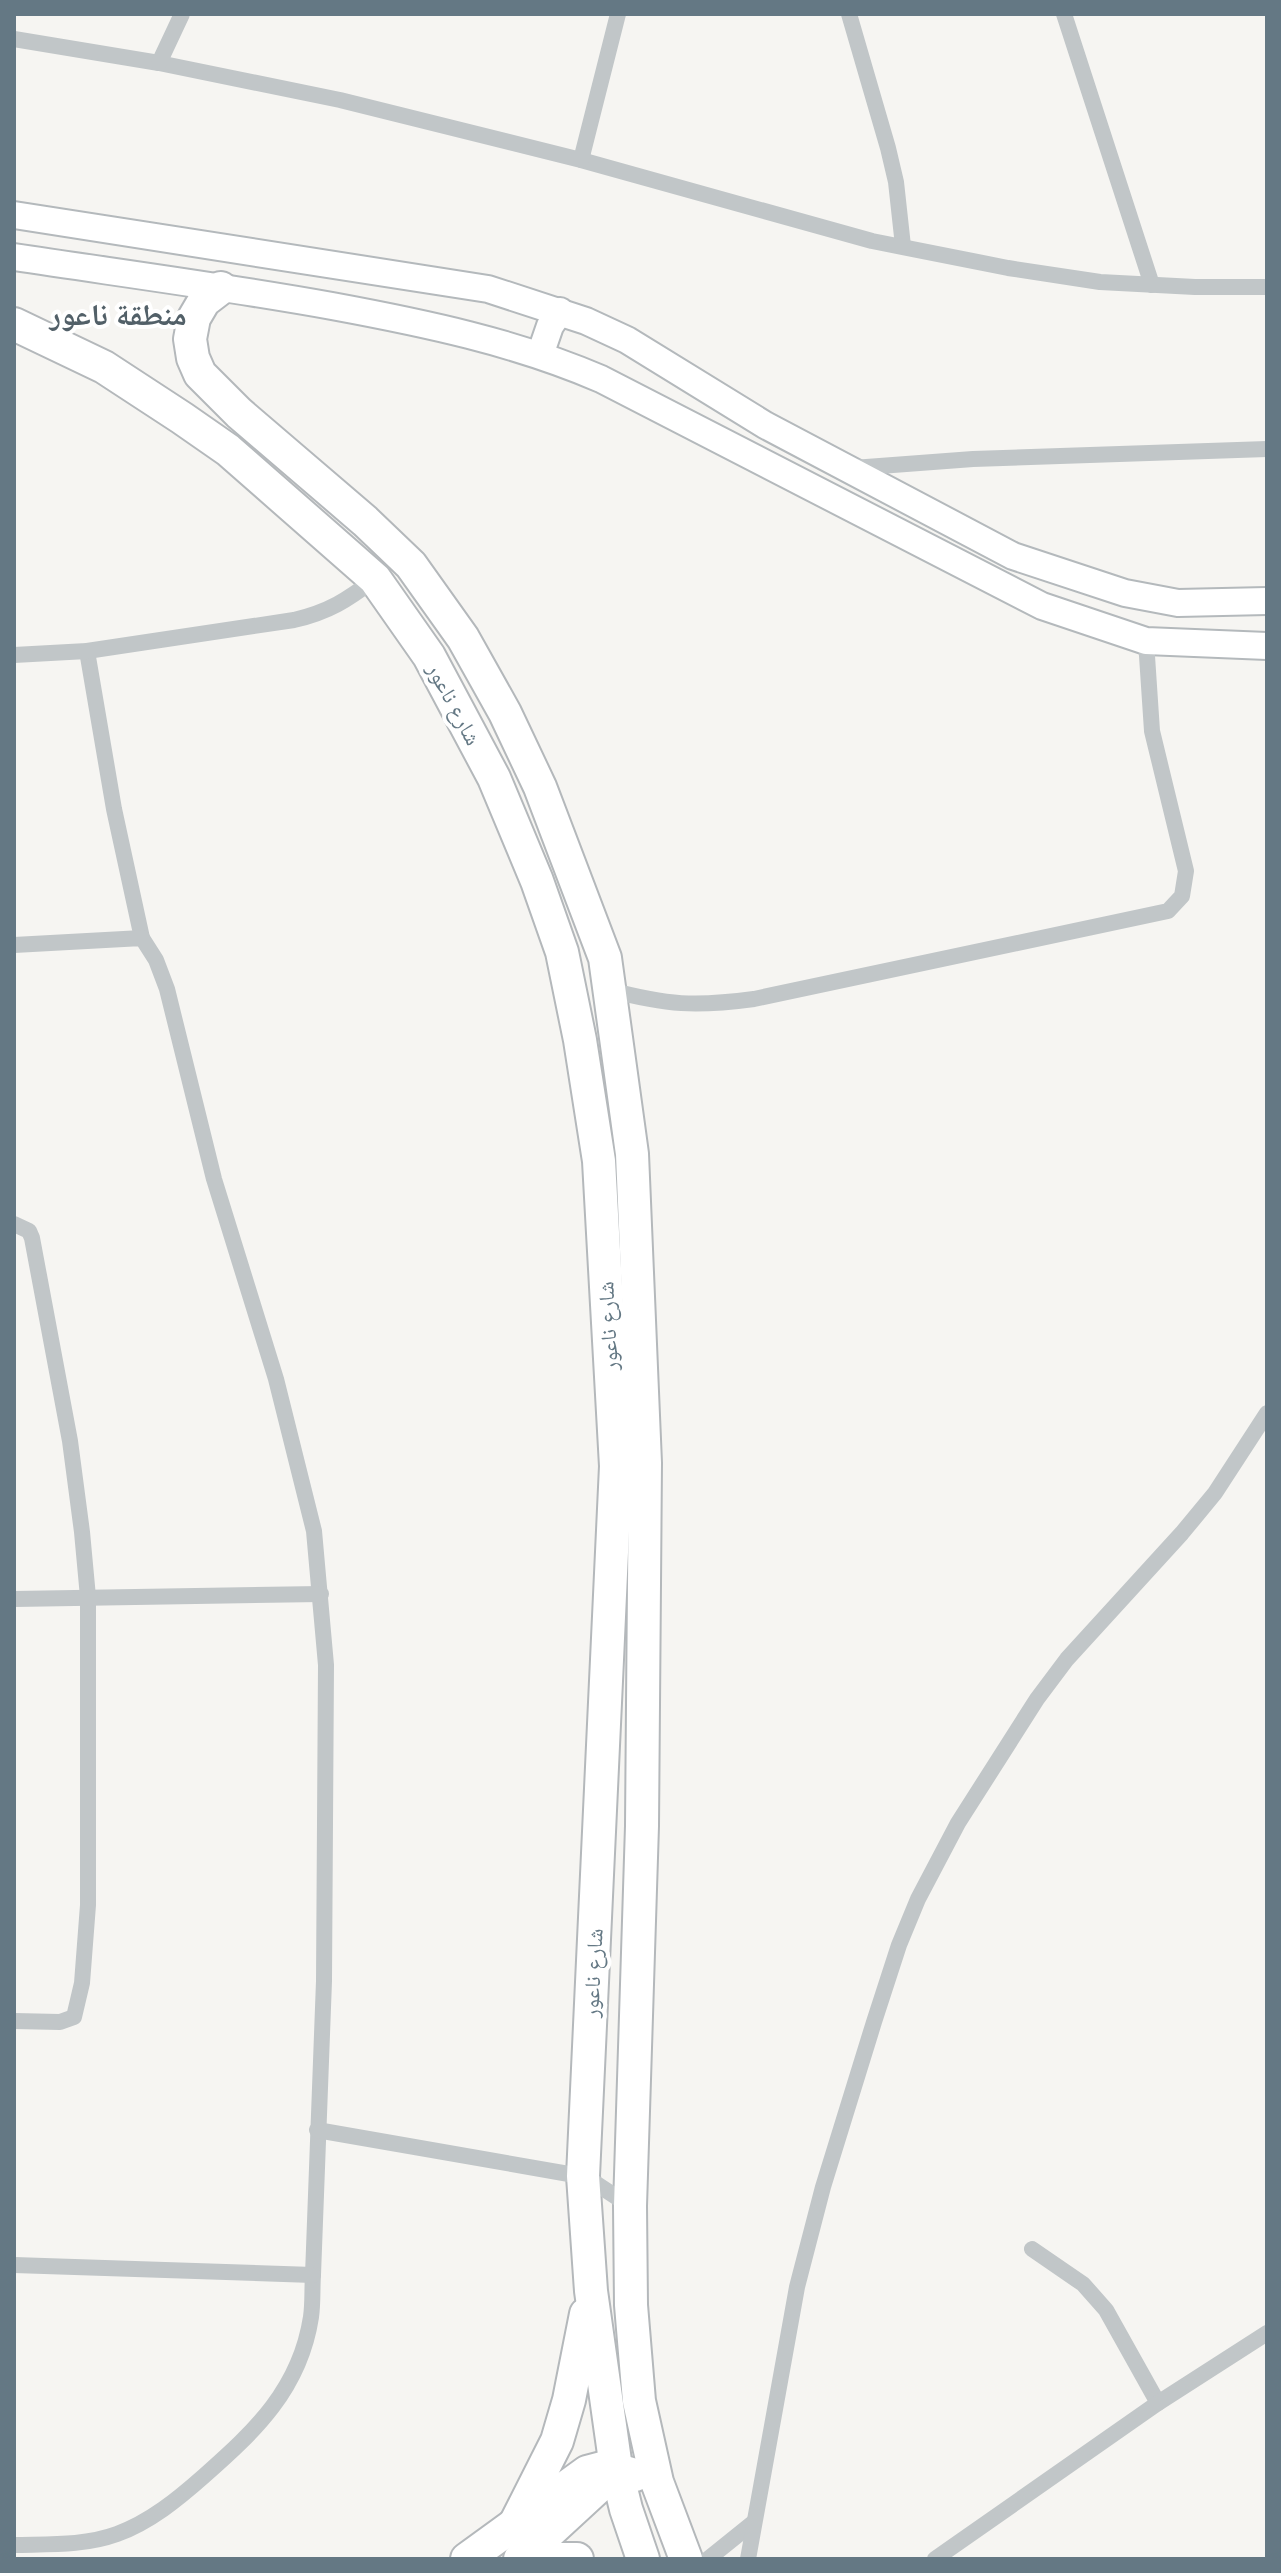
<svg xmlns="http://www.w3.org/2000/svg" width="1281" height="2573" viewBox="0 0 1281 2573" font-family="Arial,'Noto Naskh Arabic',sans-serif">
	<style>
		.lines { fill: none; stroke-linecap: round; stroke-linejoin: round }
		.primary-casing { stroke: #b4b9bc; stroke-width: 30 }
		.highway-casing { stroke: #b4b8bb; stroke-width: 36 }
		.street { stroke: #c1c6c8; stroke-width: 16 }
		.primary { stroke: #fff; stroke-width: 26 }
		.highway { stroke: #fff; stroke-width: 32 }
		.labels { text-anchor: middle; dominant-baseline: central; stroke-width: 8; stroke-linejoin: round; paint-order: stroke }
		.street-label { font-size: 22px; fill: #647884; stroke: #fff }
		.district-label { font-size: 30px; font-weight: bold; fill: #526068; stroke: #fff }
	</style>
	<rect width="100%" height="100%" fill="#f6f5f2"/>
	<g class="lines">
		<defs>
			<g id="primary">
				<polyline points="14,215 488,289 586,321 627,340 765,425 1013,556 1125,593 1178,603 1267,601"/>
				<path d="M14,257C120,273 227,287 332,306C424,323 515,342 601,379L1042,606L1146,641L1267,646"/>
				<polyline points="540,355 550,326 560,311"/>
			</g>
			<g id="highway">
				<polyline points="221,288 204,301 194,318 190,339 193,358 200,374 239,413 365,521 411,565 463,638 505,713 540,787 605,958 632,1154 645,1463 642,1826 630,2206 631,2305 639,2401 657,2482 686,2559"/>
				<polyline points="14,324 104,367 182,418 228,450 375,579 429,656 494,778 537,881 562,952 580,1040 599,1161 616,1466 583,2176 591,2291 616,2468 626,2509 643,2559"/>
				<polyline points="514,2526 557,2441 569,2400 586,2314"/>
				<polyline points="467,2559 587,2472 606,2467 635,2475"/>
				<polyline points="520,2559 609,2477"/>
				<polyline points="538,2559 577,2559"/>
			</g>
		</defs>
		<!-- primary casing -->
		<use href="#primary" class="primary-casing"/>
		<!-- highway casing -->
		<use href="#highway" class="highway-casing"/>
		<!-- street -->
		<g class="street">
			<polyline points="849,14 888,148 896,182 903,246"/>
			<polyline points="1064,14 1152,285"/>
			<polyline points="14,39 159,63 340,100 581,160 872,241 1008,268 1100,282 1195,287 1267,287"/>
			<polyline points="159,63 182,14"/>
			<polyline points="581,160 618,14"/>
			<polyline points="853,468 973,459 1267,449"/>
			<polyline points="87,651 114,809 142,938"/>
			<path d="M14,655L87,651L294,620C329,612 347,600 375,579"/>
			<path d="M14,945L142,938L156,960L167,989L214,1179L276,1379L314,1531L326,1665L324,1981L313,2275C312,2289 313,2303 311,2317C300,2389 255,2431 204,2476C178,2499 150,2522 117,2534C84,2546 49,2544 14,2545"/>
			<path d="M610,990C667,1005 695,1007 754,999L1168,911L1182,896L1186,871L1152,731L1146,641"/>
			<polyline points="14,1224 29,1231 32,1238 70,1441 82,1532 88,1597 88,1905 82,1983 74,2017 60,2022 14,2021"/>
			<polyline points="14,1599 321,1594"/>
			<polyline points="317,2130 586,2177 630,2206"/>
			<polyline points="1032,2249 1083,2284 1106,2310 1158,2403"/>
			<polyline points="14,2265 313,2275"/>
			<polyline points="708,2559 754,2522"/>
			<polyline points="748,2559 797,2287 823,2187 874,2022 899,1945 918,1899 958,1823 1037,1699 1067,1659 1182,1533 1215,1493 1267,1413"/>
			<polyline points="935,2559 1158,2403 1267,2333"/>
		</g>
		<!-- primary -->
		<use href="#primary" class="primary"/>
		<!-- highway -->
		<use href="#highway" class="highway"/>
	</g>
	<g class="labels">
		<!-- street labels -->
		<g class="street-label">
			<text transform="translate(454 704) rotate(62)">شارع ناعور</text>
			<text transform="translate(608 1326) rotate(-93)">شارع ناعور</text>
			<text transform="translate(593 1973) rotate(-87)">شارع ناعور</text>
		</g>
		<!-- district labels -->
		<g class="district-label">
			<text x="118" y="314">منطقة ناعور</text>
		</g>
	</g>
	<!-- border -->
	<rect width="1281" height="2573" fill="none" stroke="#647884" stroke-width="32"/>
</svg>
